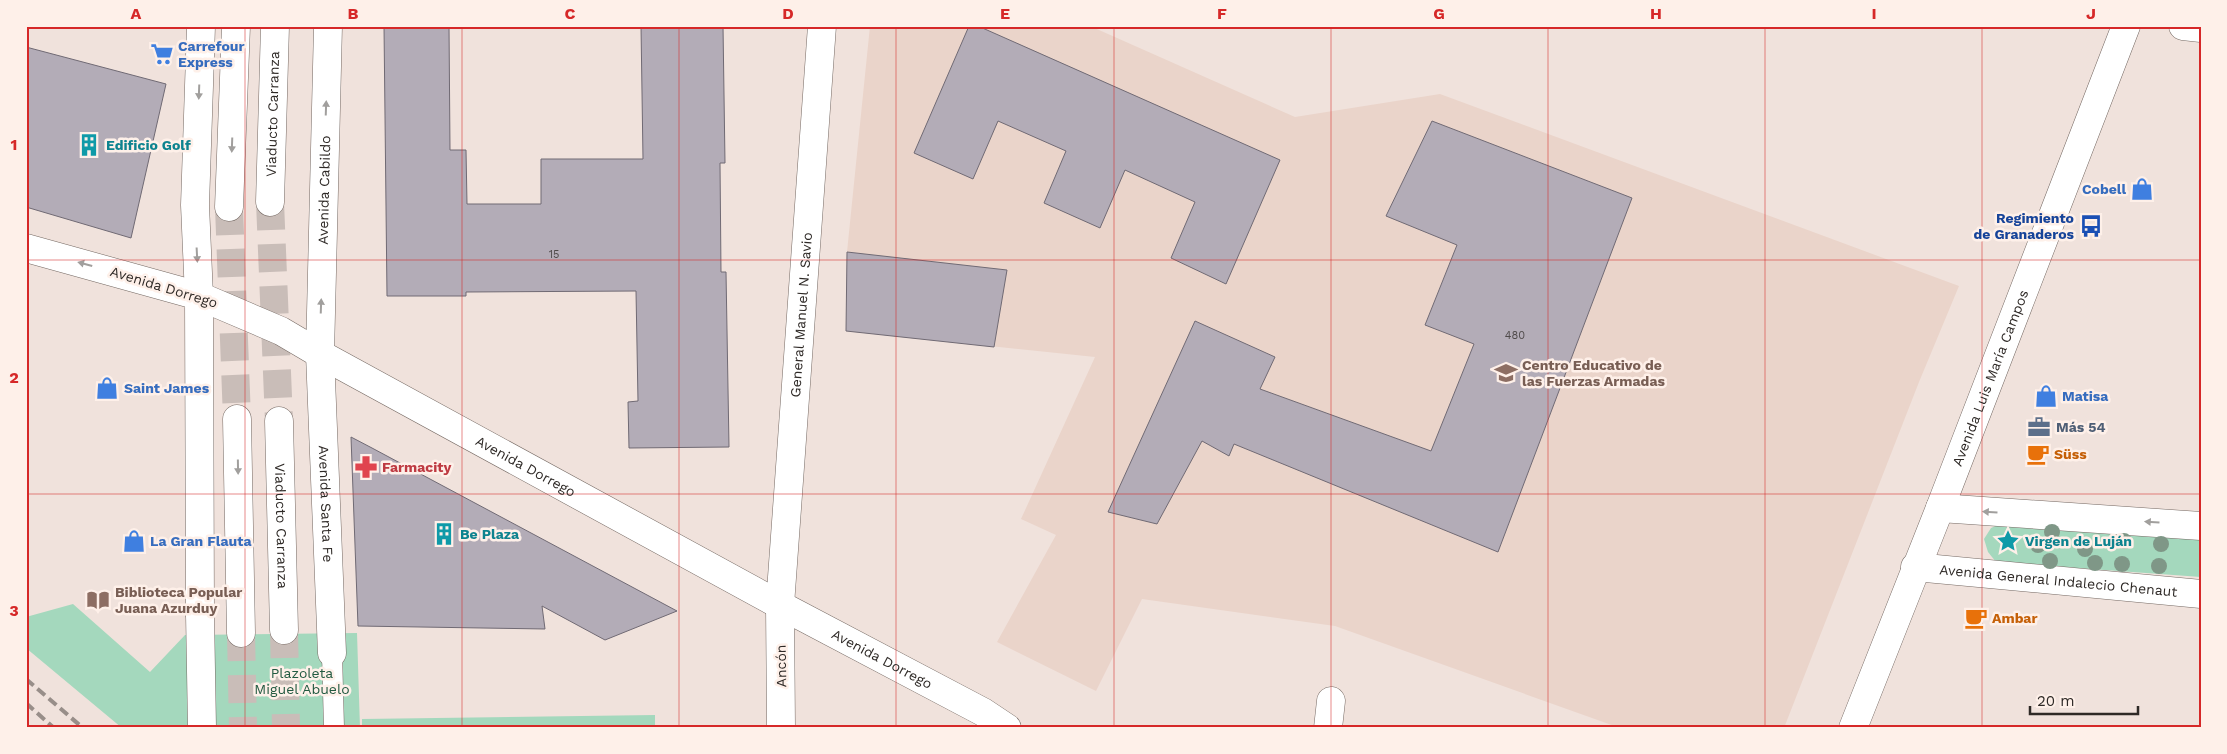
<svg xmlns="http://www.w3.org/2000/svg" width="2227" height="754" viewBox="0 0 2227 754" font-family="'Work Sans',sans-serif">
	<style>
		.built { fill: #ead4ca }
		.green { fill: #a4d8bd }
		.building { fill: #b3acb7; stroke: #706a74 }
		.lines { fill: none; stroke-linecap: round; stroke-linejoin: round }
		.secondary-tunnel { stroke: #c9bdb8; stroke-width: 28; stroke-dasharray: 28 14; stroke-linecap: butt }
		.service-casing { stroke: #756963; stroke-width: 21 }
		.pedestrian-casing { stroke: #756963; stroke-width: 29 }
		.minor-casing { stroke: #756963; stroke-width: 29 }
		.tertiary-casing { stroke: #756963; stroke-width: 29 }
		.secondary-casing { stroke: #756963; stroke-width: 29 }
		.service { stroke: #fff; stroke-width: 20 }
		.pedestrian { stroke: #fff; stroke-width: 28 }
		.minor { stroke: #fff; stroke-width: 28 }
		.tertiary { stroke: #fff; stroke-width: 28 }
		.secondary { stroke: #fff; stroke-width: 28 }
		.rail { stroke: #988e89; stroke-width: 4; stroke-dasharray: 10 5; stroke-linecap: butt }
		.tree { fill: #7f9787 }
		.oneway { fill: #a19f9d }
		.grid { fill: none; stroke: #d62828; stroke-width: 1; stroke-opacity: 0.55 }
		.labels { text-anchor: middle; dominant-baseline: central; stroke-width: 5; stroke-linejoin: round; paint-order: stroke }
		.number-label { font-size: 11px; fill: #4f4a4a }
		.shop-label { font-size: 14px; font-weight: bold; fill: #366cbe; stroke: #fef0e9; text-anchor: start }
		.street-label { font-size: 14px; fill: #2e2926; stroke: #fef0e9 }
		.culture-label { font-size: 14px; font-weight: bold; fill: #0d838f; stroke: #fef0e9; text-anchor: start }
		.transit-label { font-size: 14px; font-weight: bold; fill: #164399; stroke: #fef0e9; text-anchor: end }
		.education-label { font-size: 14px; font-weight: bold; fill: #785e54; stroke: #fef0e9; text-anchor: start }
		.service-label { font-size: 14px; font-weight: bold; fill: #4e5e75; stroke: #fef0e9; text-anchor: start }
		.food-label { font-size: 14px; font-weight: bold; fill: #c56008; stroke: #fef0e9; text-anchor: start }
		.health-label { font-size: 14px; font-weight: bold; fill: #be3a42; stroke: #fef0e9; text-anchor: start }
		.park-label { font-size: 14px; fill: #225a41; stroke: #fef0e9 }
		.neatline { fill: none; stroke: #d62828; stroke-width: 2 }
		.grid-label { font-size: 16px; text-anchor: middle; font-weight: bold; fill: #d62828 }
	</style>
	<rect width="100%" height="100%" fill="#f0e2dc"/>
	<!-- built -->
	<polygon class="built" points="870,26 1090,26 1295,117 1440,94 1959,286 1919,382 1784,728 1620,728 1335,626 1142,599 1096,691 997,642 1056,535 1021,519 1095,357 846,331 847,252"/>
	<!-- green -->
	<g class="green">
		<polygon points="2002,523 2201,540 2201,577 1996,562 1988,552 1984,539 1991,528"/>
		<polygon points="73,604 150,672 185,635 357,633 360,728 122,728 26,648 26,617"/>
		<polygon points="655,715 655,728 362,728 362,719"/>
	</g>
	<!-- building -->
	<g class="building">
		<polygon points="384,26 449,26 450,150 466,150 467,204 541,204 541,159 643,159 641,26 723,26 725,163 720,163 721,272 726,272 729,447 629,448 628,402 638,401 636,291 466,292 466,296 387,296"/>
		<polygon points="969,26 978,26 1280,160 1226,284 1171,258 1195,202 1125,170 1100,228 1044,203 1066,151 998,121 973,179 914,153"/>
		<polygon points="26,47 166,84 131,238 26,207"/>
		<polygon points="1432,121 1632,198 1498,552 1234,444 1229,456 1202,441 1157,524 1108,512 1195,321 1275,357 1260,389 1431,451 1474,344 1425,325 1457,245 1386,216"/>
		<polygon points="847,252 1007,270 994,347 846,331"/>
		<polygon points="351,437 372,448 677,611 605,640 542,606 545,629 358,626"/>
	</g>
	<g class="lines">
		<!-- secondary-tunnel -->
		<g class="secondary-tunnel">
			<polyline points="270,202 279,421"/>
			<polyline points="229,207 237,419"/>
			<polyline points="284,630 286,728"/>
			<polyline points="241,633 243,728"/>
		</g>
		<defs>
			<polyline id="service" points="332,653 334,728"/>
			<polyline id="pedestrian" points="200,614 202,728"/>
			<g id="minor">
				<polyline points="2183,26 2201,28"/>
				<polyline points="26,248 199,296 200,614"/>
				<path id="s1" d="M320,354L332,653"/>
				<path id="s2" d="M781,728L780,605L822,26"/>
				<polyline points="1328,728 1331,701"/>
			</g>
			<g id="tertiary">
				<path id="s3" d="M201,26L195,205L199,296L281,331L320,354L780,605L983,712L1007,728"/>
				<path id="s4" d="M320,354L328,26"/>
				<polyline points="1940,508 2201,526"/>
				<path id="s5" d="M1915,567L2201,594"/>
			</g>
			<g id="secondary">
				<path id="s6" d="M270,202L275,26"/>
				<polyline points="229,207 236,26"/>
				<polyline points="237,419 241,633"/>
				<path id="s7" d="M279,421L284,630"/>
				<path id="s8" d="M1853,728L1940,508L2126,26"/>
			</g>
		</defs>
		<!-- service casing -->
		<use href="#service" class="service-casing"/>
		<!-- pedestrian casing -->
		<use href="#pedestrian" class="pedestrian-casing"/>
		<!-- minor casing -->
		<use href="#minor" class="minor-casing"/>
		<!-- tertiary casing -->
		<use href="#tertiary" class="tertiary-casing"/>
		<!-- secondary casing -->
		<use href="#secondary" class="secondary-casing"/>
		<!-- service -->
		<use href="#service" class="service"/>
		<!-- pedestrian -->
		<use href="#pedestrian" class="pedestrian"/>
		<!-- minor -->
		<use href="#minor" class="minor"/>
		<!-- tertiary -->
		<use href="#tertiary" class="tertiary"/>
		<!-- secondary -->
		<use href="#secondary" class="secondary"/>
		<!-- rail -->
		<g class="rail">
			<polyline points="26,679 83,728"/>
			<polyline points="26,703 54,728"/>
		</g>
	</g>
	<!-- trees -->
	<g class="tree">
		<circle cx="2052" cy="532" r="8"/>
		<circle cx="2124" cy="541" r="8"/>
		<circle cx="2161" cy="544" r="8"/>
		<circle cx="2038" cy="545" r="8"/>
		<circle cx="2085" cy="549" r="8"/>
		<circle cx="2050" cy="561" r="8"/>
		<circle cx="2095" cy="563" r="8"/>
		<circle cx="2122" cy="564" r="8"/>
		<circle cx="2159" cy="566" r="8"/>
	</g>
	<!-- one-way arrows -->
	<defs><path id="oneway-solid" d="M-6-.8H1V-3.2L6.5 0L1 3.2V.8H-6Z" transform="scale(1.25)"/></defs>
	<g class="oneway">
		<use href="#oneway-solid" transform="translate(199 92) rotate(92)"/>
		<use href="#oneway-solid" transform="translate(326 108) rotate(-88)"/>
		<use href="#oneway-solid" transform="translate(232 145) rotate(92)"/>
		<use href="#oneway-solid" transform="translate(197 255) rotate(87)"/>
		<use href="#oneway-solid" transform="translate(85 264) rotate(-165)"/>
		<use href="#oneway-solid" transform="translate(321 306) rotate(-88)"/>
		<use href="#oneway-solid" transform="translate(238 467) rotate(89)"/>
		<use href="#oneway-solid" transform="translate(1990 512) rotate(-176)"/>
		<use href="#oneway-solid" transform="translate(2152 522) rotate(-176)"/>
	</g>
	<!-- grid -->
	<path class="grid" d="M245,26V728M462,26V728M679,26V728M896,26V728M1114,26V728M1331,26V728M1548,26V728M1765,26V728M1982,26V728M26,260H2201M26,494H2201"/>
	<!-- icons -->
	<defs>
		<symbol id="supermarket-bare" viewBox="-9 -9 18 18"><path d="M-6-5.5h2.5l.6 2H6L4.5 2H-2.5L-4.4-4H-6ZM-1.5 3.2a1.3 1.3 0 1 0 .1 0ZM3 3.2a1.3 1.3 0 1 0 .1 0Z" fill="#3f7fe0" stroke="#fef0e9" stroke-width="2.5" paint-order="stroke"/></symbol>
		<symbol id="building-bare" viewBox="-9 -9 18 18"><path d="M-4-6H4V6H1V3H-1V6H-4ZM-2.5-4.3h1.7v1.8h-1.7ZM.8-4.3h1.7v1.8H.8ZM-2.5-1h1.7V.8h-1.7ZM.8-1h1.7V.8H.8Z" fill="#0f9aa8" stroke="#fef0e9" stroke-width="2.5" paint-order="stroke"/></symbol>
		<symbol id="shop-bare" viewBox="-9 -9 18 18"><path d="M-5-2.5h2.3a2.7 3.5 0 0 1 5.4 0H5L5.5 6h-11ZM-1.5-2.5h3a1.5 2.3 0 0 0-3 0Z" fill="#3f7fe0" stroke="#fef0e9" stroke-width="2.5" paint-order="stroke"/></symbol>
		<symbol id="bus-bare" viewBox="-9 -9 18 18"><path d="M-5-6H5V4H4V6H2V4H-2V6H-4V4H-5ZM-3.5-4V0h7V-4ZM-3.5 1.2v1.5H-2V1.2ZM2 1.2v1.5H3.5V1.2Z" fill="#1a4fb4" stroke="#fef0e9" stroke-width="2.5" paint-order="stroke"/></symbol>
		<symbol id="university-bare" viewBox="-9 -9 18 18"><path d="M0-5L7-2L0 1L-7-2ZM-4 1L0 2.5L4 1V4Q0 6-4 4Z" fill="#8d6e63" stroke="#fef0e9" stroke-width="2.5" paint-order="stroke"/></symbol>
		<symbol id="office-bare" viewBox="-9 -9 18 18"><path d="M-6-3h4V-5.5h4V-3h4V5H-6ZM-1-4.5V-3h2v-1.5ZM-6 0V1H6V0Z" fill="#5c6f8a" stroke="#fef0e9" stroke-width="2.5" paint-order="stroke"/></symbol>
		<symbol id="cafe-bare" viewBox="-9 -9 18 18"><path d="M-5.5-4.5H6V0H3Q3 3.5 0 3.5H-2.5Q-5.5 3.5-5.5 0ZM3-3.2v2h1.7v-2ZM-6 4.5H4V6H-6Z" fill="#e8710a" stroke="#fef0e9" stroke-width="2.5" paint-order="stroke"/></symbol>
		<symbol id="pharmacy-bare" viewBox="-9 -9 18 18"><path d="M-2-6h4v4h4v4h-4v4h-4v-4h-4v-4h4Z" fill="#e0444e" stroke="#fef0e9" stroke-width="2.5" paint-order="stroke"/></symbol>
		<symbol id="sight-bare" viewBox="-9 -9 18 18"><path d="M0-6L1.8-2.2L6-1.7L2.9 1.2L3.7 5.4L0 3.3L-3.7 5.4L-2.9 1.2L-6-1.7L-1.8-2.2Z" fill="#0f9aa8" stroke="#fef0e9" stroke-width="2.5" paint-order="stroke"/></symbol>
		<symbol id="library-bare" viewBox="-9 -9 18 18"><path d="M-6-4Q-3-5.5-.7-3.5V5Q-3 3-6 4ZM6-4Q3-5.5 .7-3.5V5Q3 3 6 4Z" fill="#8d6e63" stroke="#fef0e9" stroke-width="2.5" paint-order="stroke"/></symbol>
	</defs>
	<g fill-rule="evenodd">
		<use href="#supermarket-bare" x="146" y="38" width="32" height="32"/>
		<use href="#building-bare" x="73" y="129" width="32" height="32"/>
		<use href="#shop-bare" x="2126" y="173" width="32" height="32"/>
		<use href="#bus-bare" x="2075" y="210" width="32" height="32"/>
		<use href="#university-bare" x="1490" y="357" width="32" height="32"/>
		<use href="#shop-bare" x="91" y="372" width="32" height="32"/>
		<use href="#shop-bare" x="2030" y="380" width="32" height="32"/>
		<use href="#office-bare" x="2023" y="411" width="32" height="32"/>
		<use href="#cafe-bare" x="2022" y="438" width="32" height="32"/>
		<use href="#pharmacy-bare" x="350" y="451" width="32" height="32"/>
		<use href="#building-bare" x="428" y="518" width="32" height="32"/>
		<use href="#shop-bare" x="118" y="525" width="32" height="32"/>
		<use href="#sight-bare" x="1992" y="525" width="32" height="32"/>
		<use href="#library-bare" x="82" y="584" width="32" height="32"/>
		<use href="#cafe-bare" x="1960" y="602" width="32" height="32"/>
	</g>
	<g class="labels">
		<!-- number labels -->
		<g class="number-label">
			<text x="554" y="254">15</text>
			<text x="1515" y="335">480</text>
		</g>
		<!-- shop labels -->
		<g class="shop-label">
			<text x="178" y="46">Carrefour<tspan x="178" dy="16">Express</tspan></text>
			<text x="2126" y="189" text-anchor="end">Cobell</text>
			<text x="124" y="388">Saint James</text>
			<text x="2062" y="396">Matisa</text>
			<text x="150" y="541">La Gran Flauta</text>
		</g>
		<!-- street labels -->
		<g class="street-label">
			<text stroke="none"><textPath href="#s6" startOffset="88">Viaducto Carranza</textPath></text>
			<text stroke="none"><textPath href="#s4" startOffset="164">Avenida Cabildo</textPath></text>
			<text transform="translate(164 287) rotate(17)">Avenida Dorrego</text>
			<text stroke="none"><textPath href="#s2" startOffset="414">General Manuel N. Savio</textPath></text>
			<text stroke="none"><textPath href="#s8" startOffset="376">Avenida Luis María Campos</textPath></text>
			<text stroke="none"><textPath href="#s3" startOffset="639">Avenida Dorrego</textPath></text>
			<text stroke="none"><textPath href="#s1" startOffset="150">Avenida Santa Fe</textPath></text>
			<text stroke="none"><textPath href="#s7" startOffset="105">Viaducto Carranza</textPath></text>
			<text stroke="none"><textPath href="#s5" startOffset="144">Avenida General Indalecio Chenaut</textPath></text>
			<text stroke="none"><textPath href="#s3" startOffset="1044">Avenida Dorrego</textPath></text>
			<text transform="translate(781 666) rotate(-91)">Ancón</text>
		</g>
		<!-- culture labels -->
		<g class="culture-label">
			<text x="106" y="145">Edificio Golf</text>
			<text x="460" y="534">Be Plaza</text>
			<text x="2025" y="541">Virgen de Luján</text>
		</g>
		<!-- transit labels -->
		<g class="transit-label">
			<text x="2074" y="218">Regimiento<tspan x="2074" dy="16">de Granaderos</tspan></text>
		</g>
		<!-- education labels -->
		<g class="education-label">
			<text x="1522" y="365">Centro Educativo de<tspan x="1522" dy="16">las Fuerzas Armadas</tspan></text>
			<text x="115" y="592">Biblioteca Popular<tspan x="115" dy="16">Juana Azurduy</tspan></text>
		</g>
		<!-- service labels -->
		<g class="service-label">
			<text x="2056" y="427">Más 54</text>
		</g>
		<!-- food labels -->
		<g class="food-label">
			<text x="2054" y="454">Süss</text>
			<text x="1992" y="618">Ambar</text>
		</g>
		<!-- health labels -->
		<g class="health-label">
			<text x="382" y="467">Farmacity</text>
		</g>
		<!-- park labels -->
		<g class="park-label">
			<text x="302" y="673">Plazoleta<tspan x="302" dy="16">Miguel Abuelo</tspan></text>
		</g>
	</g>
	<!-- border -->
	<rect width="2227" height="754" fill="none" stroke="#fef0e9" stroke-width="55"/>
	<!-- scale -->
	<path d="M2030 706v8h108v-8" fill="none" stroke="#2e2926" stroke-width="2.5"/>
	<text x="2037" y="706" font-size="15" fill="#2e2926" stroke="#fef0e9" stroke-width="4" paint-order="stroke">20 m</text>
	<rect x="28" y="28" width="2172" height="698" class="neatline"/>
	<g class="grid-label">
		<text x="136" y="19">A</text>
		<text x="353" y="19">B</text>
		<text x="570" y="19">C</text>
		<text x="788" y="19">D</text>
		<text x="1005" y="19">E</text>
		<text x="1222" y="19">F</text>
		<text x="1439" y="19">G</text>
		<text x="1656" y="19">H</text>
		<text x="1874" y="19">I</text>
		<text x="2091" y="19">J</text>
		<text x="14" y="150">1</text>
		<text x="14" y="383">2</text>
		<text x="14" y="616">3</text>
	</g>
</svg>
